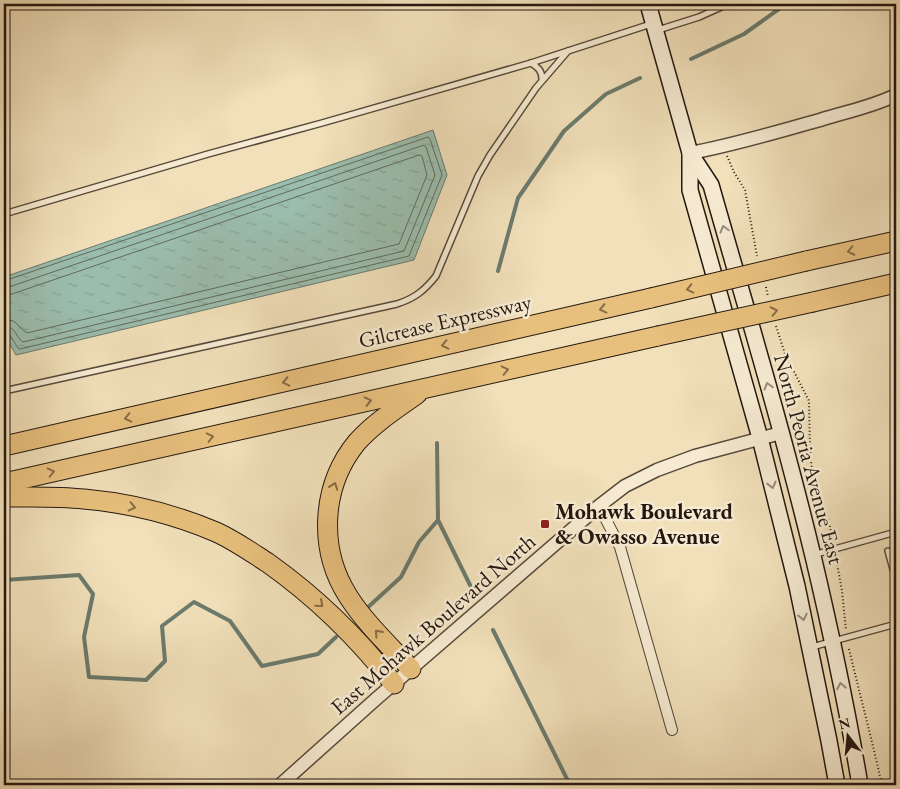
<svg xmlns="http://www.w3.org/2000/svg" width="900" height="789" viewBox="0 0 900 789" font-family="'EB Garamond',serif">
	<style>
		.water { fill: url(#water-ripples); stroke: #6b7b6e }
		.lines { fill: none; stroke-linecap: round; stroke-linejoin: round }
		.shore { stroke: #606a5e; stroke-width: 1 }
		.stream { stroke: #6b7b6e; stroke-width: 4 }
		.service-casing { stroke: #57493a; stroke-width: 8 }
		.minor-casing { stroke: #57493a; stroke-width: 12 }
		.tertiary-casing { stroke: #57493a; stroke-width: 15 }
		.secondary-casing { stroke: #241710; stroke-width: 18 }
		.motorway-casing { stroke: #241710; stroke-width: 21 }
		.path { stroke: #241710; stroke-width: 2; stroke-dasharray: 1 2.5; stroke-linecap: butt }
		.service { stroke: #f6ebd2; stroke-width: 5 }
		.minor { stroke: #f6ebd2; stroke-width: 10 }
		.tertiary { stroke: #f6ebd2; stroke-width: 12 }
		.secondary { stroke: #f6ebd2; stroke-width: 15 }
		.motorway { stroke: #e8c07d; stroke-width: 19 }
		.motorway-bridge-casing { stroke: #241710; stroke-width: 21; stroke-linecap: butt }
		.motorway-bridge { stroke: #e8c07d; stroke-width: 19 }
		.oneway { stroke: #988c7b }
		.oneway2 { stroke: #866c46 }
		.poi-dot { fill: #8f2418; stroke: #f6ebd2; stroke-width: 2 }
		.labels { text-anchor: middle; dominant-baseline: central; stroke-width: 5; stroke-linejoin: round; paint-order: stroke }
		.street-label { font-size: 22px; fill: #241710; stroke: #f6ebd2 }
		.poi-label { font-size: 22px; font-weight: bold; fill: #241710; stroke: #f6ebd2; text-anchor: start }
	</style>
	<defs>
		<pattern id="water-ripples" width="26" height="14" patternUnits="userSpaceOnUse" patternTransform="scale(1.25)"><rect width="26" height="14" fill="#9bbdad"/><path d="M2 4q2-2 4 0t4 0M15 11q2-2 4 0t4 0" fill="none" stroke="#85a294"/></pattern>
	</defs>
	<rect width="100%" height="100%" fill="#f1e0ba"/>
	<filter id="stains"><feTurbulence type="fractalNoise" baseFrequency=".004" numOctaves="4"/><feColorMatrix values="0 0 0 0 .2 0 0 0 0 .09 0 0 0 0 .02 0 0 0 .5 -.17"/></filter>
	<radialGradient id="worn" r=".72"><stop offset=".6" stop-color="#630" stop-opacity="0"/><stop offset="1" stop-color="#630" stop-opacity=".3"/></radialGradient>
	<!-- water -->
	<polygon class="water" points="433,130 447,175 414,260 16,355 4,334 4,277"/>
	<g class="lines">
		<!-- shore -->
		<g class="shore">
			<polyline points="4,281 428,137 430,139 442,175 409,256 20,349 18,348 9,334 4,333"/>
			<path d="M4,288L9,287L424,145L426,147L435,175L404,251L23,342C15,337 17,327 4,326"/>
			<path d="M4,295L12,294L419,155L422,156L427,175L399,244L27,333C17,327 19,320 4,319"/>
		</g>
		<!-- stream -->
		<g class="stream">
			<polyline points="691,59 744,34 786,4"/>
			<polyline points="498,271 518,198 564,131 606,94 640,78"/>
			<polyline points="437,443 438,520 471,587"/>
			<polyline points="4,580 79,575 93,594 84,637 89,677 146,680 165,661 162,626 194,602 230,621 262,666 318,654 336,637"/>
			<polyline points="366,609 401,577 419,542 438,520"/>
			<polyline points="493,630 570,785"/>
		</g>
		<defs>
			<g id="service">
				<polyline points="658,30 699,17 728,4"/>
				<path d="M531,63C538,67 542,71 542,79"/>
				<polyline points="4,214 208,154 322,123 531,63 651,24"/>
				<path d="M4,391L397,304C415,298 424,291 436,276L478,176L490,155L536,88L568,51"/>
				<polyline points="888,551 896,580"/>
				<polyline points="813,555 896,532"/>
				<polyline points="812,647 896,624"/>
			</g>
			<polyline id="minor" points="599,506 620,547 672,730"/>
			<g id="tertiary">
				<path d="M690,153C734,145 776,132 820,120C845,112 872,107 896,95"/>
				<polyline points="280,785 376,699 599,506 625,486 657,470 695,456 781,433"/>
			</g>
			<g id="secondary">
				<polyline points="648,4 690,153 690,190 760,438 797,586 829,741 837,785"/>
				<path d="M690,153L711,185C746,308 783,431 813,556C831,632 847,708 860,785"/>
			</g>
			<g id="motorway">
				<polyline points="806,261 896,241"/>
				<polyline points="813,302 896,283"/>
				<polyline points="4,446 651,298"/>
				<polyline points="4,483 658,336"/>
				<path d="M4,497C30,497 57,496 84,499C128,503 174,514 216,532C234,540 251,552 268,563C316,597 357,637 394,684"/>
				<path d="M411,669C390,646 365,623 348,596C318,549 321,486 357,442C374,423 396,409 417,394"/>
			</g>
		</defs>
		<!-- service casing -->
		<use href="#service" class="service-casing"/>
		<!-- minor casing -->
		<use href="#minor" class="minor-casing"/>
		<!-- tertiary casing -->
		<use href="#tertiary" class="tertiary-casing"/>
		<!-- secondary casing -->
		<use href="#secondary" class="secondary-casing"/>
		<!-- motorway casing -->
		<use href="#motorway" class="motorway-casing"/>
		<!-- path -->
		<g class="path">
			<polyline points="727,156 734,172 745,190 757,256"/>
			<polyline points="766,287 768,297"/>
			<polyline points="776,326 785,354 809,401 810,449 812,471 828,518 833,541"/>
			<polyline points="800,450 810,449"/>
			<polyline points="836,558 842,591 846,630"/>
			<path d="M849,649C860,695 872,740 882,785"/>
		</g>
		<!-- service -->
		<use href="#service" class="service"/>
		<!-- minor -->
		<use href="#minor" class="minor"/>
		<!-- tertiary -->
		<use href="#tertiary" class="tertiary"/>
		<!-- secondary -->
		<use href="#secondary" class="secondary"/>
		<!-- motorway -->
		<use href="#motorway" class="motorway"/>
		<defs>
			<g id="motorway-bridge">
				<polyline points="651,298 806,261"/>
				<polyline points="658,336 813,302"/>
			</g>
		</defs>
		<!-- motorway-bridge casing -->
		<use href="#motorway-bridge" class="motorway-bridge-casing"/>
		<!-- motorway-bridge -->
		<use href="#motorway-bridge" class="motorway-bridge"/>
	</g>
	<!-- one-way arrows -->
	<defs><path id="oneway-chevron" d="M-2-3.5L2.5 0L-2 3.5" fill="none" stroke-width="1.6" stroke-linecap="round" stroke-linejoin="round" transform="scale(1.25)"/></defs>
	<g class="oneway">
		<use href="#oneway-chevron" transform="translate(724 229) rotate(-106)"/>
		<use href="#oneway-chevron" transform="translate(768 386) rotate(-106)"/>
		<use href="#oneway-chevron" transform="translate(772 485) rotate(76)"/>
		<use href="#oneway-chevron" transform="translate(803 617) rotate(78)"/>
		<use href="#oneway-chevron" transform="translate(841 686) rotate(-101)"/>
	</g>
	<g class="oneway2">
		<use href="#oneway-chevron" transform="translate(851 251) rotate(168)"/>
		<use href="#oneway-chevron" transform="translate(690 289) rotate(167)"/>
		<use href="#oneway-chevron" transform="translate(603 309) rotate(167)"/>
		<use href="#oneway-chevron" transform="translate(774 311) rotate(-12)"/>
		<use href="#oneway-chevron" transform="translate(445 345) rotate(167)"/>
		<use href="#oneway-chevron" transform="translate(505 370) rotate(-13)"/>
		<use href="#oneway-chevron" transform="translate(286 382) rotate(167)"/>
		<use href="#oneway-chevron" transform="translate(368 401) rotate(-13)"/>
		<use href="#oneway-chevron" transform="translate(128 418) rotate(167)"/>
		<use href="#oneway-chevron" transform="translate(210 437) rotate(-13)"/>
		<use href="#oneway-chevron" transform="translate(51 472) rotate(-13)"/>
		<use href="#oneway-chevron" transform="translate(334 486) rotate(-70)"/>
		<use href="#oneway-chevron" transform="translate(132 507) rotate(13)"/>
		<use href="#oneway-chevron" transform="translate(320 604) rotate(41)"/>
		<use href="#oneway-chevron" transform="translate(378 633) rotate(-132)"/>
	</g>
	<!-- markers -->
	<rect class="poi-dot" x="540" y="519" width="10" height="10" rx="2.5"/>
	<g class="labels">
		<!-- street labels -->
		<g class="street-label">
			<text transform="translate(445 321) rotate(-13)">Gilcrease Expressway</text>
			<text transform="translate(809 459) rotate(75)">North Peoria Avenue East</text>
			<text transform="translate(433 624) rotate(-41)">East Mohawk Boulevard North</text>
		</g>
		<!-- poi labels -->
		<g class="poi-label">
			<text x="555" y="511">Mohawk Boulevard<tspan x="555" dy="25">&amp; Owasso Avenue</tspan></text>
		</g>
	</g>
	<!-- margin -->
	<rect width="900" height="789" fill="none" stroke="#f1e0ba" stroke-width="20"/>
	<rect x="5" y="5" width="890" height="779" fill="none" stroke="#241710" stroke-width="2.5"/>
	<rect x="10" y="10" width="880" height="769" fill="none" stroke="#241710"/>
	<!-- north arrow -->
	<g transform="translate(848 736) rotate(344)" stroke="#f6ebd2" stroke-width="4" paint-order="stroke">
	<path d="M0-4L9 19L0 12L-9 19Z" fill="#241710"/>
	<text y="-8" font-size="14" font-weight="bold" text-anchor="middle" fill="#241710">N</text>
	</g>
	<rect width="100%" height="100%" filter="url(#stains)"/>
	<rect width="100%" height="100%" fill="url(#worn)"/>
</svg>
